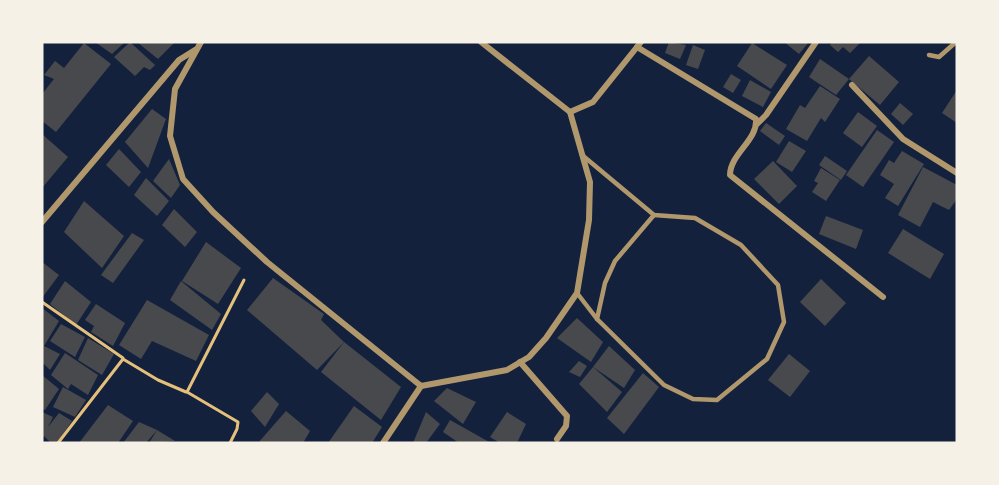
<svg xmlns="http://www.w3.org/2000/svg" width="999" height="485" viewBox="0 0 999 485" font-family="'Asap Condensed',sans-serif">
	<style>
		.building { fill: #48494c }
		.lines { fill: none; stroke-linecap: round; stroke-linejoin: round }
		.path { stroke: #e5c07b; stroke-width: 3 }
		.service { stroke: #b1986c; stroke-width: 4.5 }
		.minor { stroke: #b1986c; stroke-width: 6 }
	</style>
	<rect width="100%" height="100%" fill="#14213d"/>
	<!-- building -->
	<g class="building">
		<polygon points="95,42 125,42 112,54"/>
		<polygon points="130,42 155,65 150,70 144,67 135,76 114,57"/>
		<polygon points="137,42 175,42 158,59"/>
		<polygon points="669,42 686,45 680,59 665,53"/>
		<polygon points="784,42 809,42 799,54"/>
		<polygon points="832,42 861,42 850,53 843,47 838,52 830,45"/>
		<polygon points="84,43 111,64 56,132 42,121 42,94 54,79 44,75 55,61 64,68"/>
		<polygon points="752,43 787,65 771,89 737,66"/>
		<polygon points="693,45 705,50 698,69 686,65"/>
		<polygon points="869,56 899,82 880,105 849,79"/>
		<polygon points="820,59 849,79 836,95 809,77"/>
		<polygon points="731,74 741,80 733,93 723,87"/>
		<polygon points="750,80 771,92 763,107 742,96"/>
		<polygon points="820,86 840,99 825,122 821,118 807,141 786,129 800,105 805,108"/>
		<polygon points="957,90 957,123 942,113"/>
		<polygon points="900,103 913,114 903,125 891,114"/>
		<polygon points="152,109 166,119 148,168 125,142"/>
		<polygon points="858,112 877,126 862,147 843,133"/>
		<polygon points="766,123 785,136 779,145 760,131"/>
		<polygon points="877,130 894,142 863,187 846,175"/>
		<polygon points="42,134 68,157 42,188"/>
		<polygon points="789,141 806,151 792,172 776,162"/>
		<polygon points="119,149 141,172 129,187 106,165"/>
		<polygon points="902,151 924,164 898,206 885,198 894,184 880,175 889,160 894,163"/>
		<polygon points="825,156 847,171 841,180 819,165"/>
		<polygon points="169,159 180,185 171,198 153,181"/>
		<polygon points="773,161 797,186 779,204 754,179"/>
		<polygon points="923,167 957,185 957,199 949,210 933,202 920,227 898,215"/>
		<polygon points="821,168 840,180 826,201 812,192 818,183 814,181"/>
		<polygon points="146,178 169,201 157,216 134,195"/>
		<polygon points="84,201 124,236 102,268 64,232"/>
		<polygon points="174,209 197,232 185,247 162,225"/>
		<polygon points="826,216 863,230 856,249 819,234"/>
		<polygon points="903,229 944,254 930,279 888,253"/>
		<polygon points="132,233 144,240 113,283 101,275"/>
		<polygon points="206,242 241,268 218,304 182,281"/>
		<polygon points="42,262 59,275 42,298"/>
		<polygon points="273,278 324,314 321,320 344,342 317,370 247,310"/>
		<polygon points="821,279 846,303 825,326 800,302"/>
		<polygon points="65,281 91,302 76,325 50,304"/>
		<polygon points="181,281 221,314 212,330 170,300"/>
		<polygon points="147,300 209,335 196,361 152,341 141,359 119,345"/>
		<polygon points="96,304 125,323 113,346 91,332 94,326 85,320"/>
		<polygon points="42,308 59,321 44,346 60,354 50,370 44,364 42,366"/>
		<polygon points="577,318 603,342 591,362 557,338"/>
		<polygon points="61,324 85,337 75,357 50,341"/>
		<polygon points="88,338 114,354 102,375 78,360"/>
		<polygon points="344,342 401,387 381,420 321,372"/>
		<polygon points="609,346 635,370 624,388 593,367"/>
		<polygon points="65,353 98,375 88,395 71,384 68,389 51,375"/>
		<polygon points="789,354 810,371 790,397 768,380"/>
		<polygon points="579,361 587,366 580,377 569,372"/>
		<polygon points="593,367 622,392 607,412 579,384"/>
		<polygon points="643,373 659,387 624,434 607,418"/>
		<polygon points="42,375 59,389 45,410 42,408"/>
		<polygon points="63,387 86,400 75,417 53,407"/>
		<polygon points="447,388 476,402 463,424 434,401"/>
		<polygon points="267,392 279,404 265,427 251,411"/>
		<polygon points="108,405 133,421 118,443 79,443"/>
		<polygon points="354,406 382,427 372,443 328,443"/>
		<polygon points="286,411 310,431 303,443 258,443"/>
		<polygon points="42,412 53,417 48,427 59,413 72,421 57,443 51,443 44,436 42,440"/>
		<polygon points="426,412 440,424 426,443 413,443"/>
		<polygon points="507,412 526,424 517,443 500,443 490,437"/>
		<polygon points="450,420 491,443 459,443 443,432"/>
		<polygon points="139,422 157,430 175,441 149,443 157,430 146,443 123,443"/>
	</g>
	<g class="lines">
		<!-- path -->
		<g class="path">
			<polyline points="42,302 123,358"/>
			<polyline points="58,443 123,359 158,380 186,392"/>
			<polyline points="230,443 237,429 238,422 187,392 244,280"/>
		</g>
		<!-- service -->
		<g class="service">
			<polyline points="929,55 939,57 956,42"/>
			<polyline points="577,293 597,319 664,385 693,399 717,400 767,359 784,322 778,285 741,245 695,218 654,215 582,155"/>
			<polyline points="597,319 605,283 615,261 654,215"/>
		</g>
		<!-- minor -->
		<g class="minor">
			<polyline points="201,42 175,89 170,136 183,179 213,212 267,262 421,386 507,370 529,357 546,338 577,293 589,220 590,182 570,112"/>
			<polyline points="481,42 570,112 593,102 641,42"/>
			<path d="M637,47L756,119C758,140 730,154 730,175L883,297"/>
			<polyline points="852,85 903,139 957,173"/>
			<polyline points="757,124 766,115 816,42"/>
			<polyline points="42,222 179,60 195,50"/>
			<polyline points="520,362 567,416 566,426 557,439"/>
			<polyline points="383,443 421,386"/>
		</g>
	</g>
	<!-- border -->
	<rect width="999" height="485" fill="none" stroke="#f6f1e7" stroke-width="87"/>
</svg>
